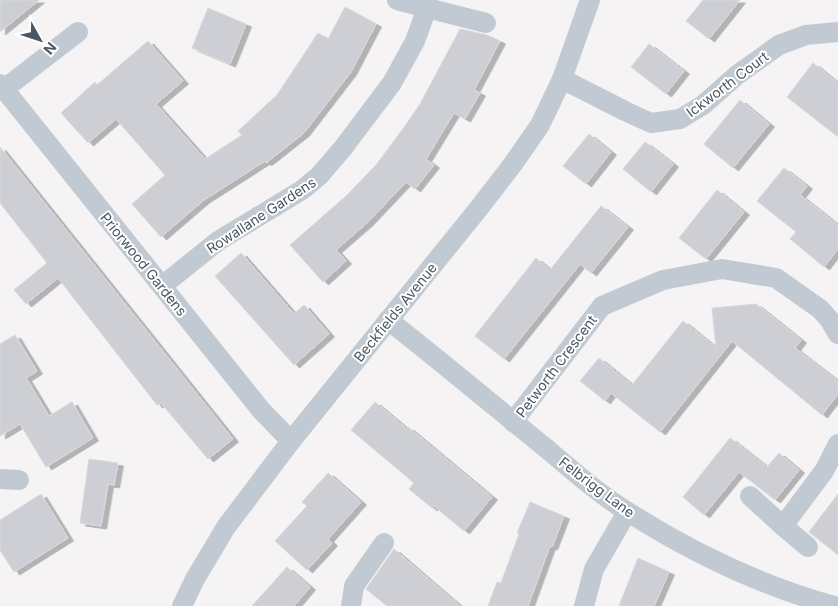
<svg xmlns="http://www.w3.org/2000/svg" width="838" height="606" viewBox="0 0 838 606" font-family="Inter,sans-serif">
	<style>
		.building { fill: #cdcfd5; stroke: #d7d9de; filter: url(#shadow) }
		.lines { fill: none; stroke-linecap: round; stroke-linejoin: round }
		.street { stroke: #c1cad2; stroke-width: 20 }
		.labels { text-anchor: middle; dominant-baseline: central; stroke-width: 4; stroke-linejoin: round; paint-order: stroke }
		.street-label { font-size: 14px; fill: #4a5661; stroke: #fff }
	</style>
	<defs>
		<filter id="shadow"><feDropShadow dx="5.5" dy="3" stdDeviation="0" flood-color="#0004"/></filter>
	</defs>
	<rect width="100%" height="100%" fill="#f5f3f3"/>
	<!-- building -->
	<g class="building">
		<polygon points="0,0 39,0 0,32"/>
		<polygon points="703,0 740,0 709,39 686,21"/>
		<polygon points="345,7 376,24 351,72 304,133 266,163 265,161 204,200 161,237 132,204 165,175 116,119 88,143 61,113 95,82 97,85 148,41 183,81 156,104 205,159 242,135 238,131 277,95 318,33 328,39"/>
		<polygon points="208,8 246,24 230,64 192,48"/>
		<polygon points="460,29 487,35 500,41 474,90 480,93 465,119 454,113 426,159 434,165 415,189 406,182 367,223 336,250 346,261 323,282 290,245 346,196 376,165 405,126 420,104"/>
		<polygon points="649,44 684,71 666,94 631,67"/>
		<polygon points="813,63 838,83 838,137 787,97"/>
		<polygon points="740,100 769,124 733,168 704,144"/>
		<polygon points="589,134 611,152 586,184 563,166"/>
		<polygon points="645,142 673,164 651,192 623,169"/>
		<polygon points="0,147 233,439 208,459 161,403 157,405 58,278 26,304 14,290 47,263 0,203"/>
		<polygon points="784,168 807,186 800,195 838,225 838,249 824,267 790,239 796,232 757,201"/>
		<polygon points="717,190 744,212 706,259 679,238"/>
		<polygon points="601,206 628,227 591,273 580,264 504,359 475,336 536,258 550,270"/>
		<polygon points="241,253 294,314 304,305 329,334 294,365 215,276"/>
		<polygon points="756,304 801,340 795,348 838,381 838,394 822,415 732,341 660,432 611,393 605,401 580,381 599,358 632,385 683,321 716,348 712,308"/>
		<polygon points="15,335 37,371 26,378 49,416 72,402 93,438 46,467 20,424 0,436 0,344"/>
		<polygon points="375,402 407,429 408,427 492,497 464,531 434,506 432,508 409,489 414,483 351,430"/>
		<polygon points="730,438 767,467 779,453 799,470 775,500 739,472 704,515 683,497"/>
		<polygon points="89,459 118,463 114,485 108,484 101,526 80,523"/>
		<polygon points="328,473 361,502 328,539 332,543 307,570 275,541 307,506 302,502"/>
		<polygon points="41,494 68,538 14,572 0,550 0,520"/>
		<polygon points="838,494 838,555 809,532"/>
		<polygon points="530,502 564,516 552,547 550,546 528,606 488,606 497,582 501,583 519,534 517,533"/>
		<polygon points="394,549 425,576 460,606 387,606 366,589"/>
		<polygon points="638,558 669,572 654,606 619,606"/>
		<polygon points="287,567 310,587 294,606 252,606"/>
	</g>
	<g class="lines">
		<!-- street -->
		<g class="street">
			<polyline points="397,0 427,8"/>
			<polyline points="562,79 625,111 651,123 680,119 703,105 737,75 779,45 806,35 838,32"/>
			<polyline points="0,84 261,410 291,441"/>
			<polyline points="4,89 78,32"/>
			<polyline points="162,286 218,241 302,190 319,176 343,148 392,83 415,41 427,8 486,23"/>
			<path d="M388,320C442,362 494,406 547,449C573,471 599,494 628,512C691,552 762,586 834,606"/>
			<polyline points="513,422 602,306 663,280 722,269 776,278 820,309 829,319 838,334"/>
			<polyline points="0,479 19,480"/>
			<polyline points="750,496 783,526 824,471 838,444"/>
			<polyline points="783,526 808,547"/>
			<polyline points="182,606 195,579 226,527 291,441 479,208 513,164 540,125 562,79 590,0"/>
			<polyline points="351,606 354,586 384,543"/>
			<polyline points="584,606 594,569 627,512"/>
		</g>
	</g>
	<g class="labels">
		<!-- street labels -->
		<g class="street-label">
			<text transform="translate(727 84) rotate(-37)">Ickworth Court</text>
			<text transform="translate(261 215) rotate(-33)">Rowallane Gardens</text>
			<text transform="translate(144 264) rotate(51)">Priorwood Gardens</text>
			<text transform="translate(395 312) rotate(-51)">Beckfields Avenue</text>
			<text transform="translate(556 366) rotate(-53)">Petworth Crescent</text>
			<text transform="translate(597 487) rotate(37)">Felbrigg Lane</text>
		</g>
	</g>
	<!-- north arrow -->
	<g transform="translate(40 40) rotate(130)" stroke="#ffffff" stroke-width="4" paint-order="stroke">
	<path d="M0-4L9 19L0 12L-9 19Z" fill="#4a5661"/>
	<text y="-8" font-size="14" font-weight="bold" text-anchor="middle" fill="#4a5661">N</text>
	</g>
</svg>
